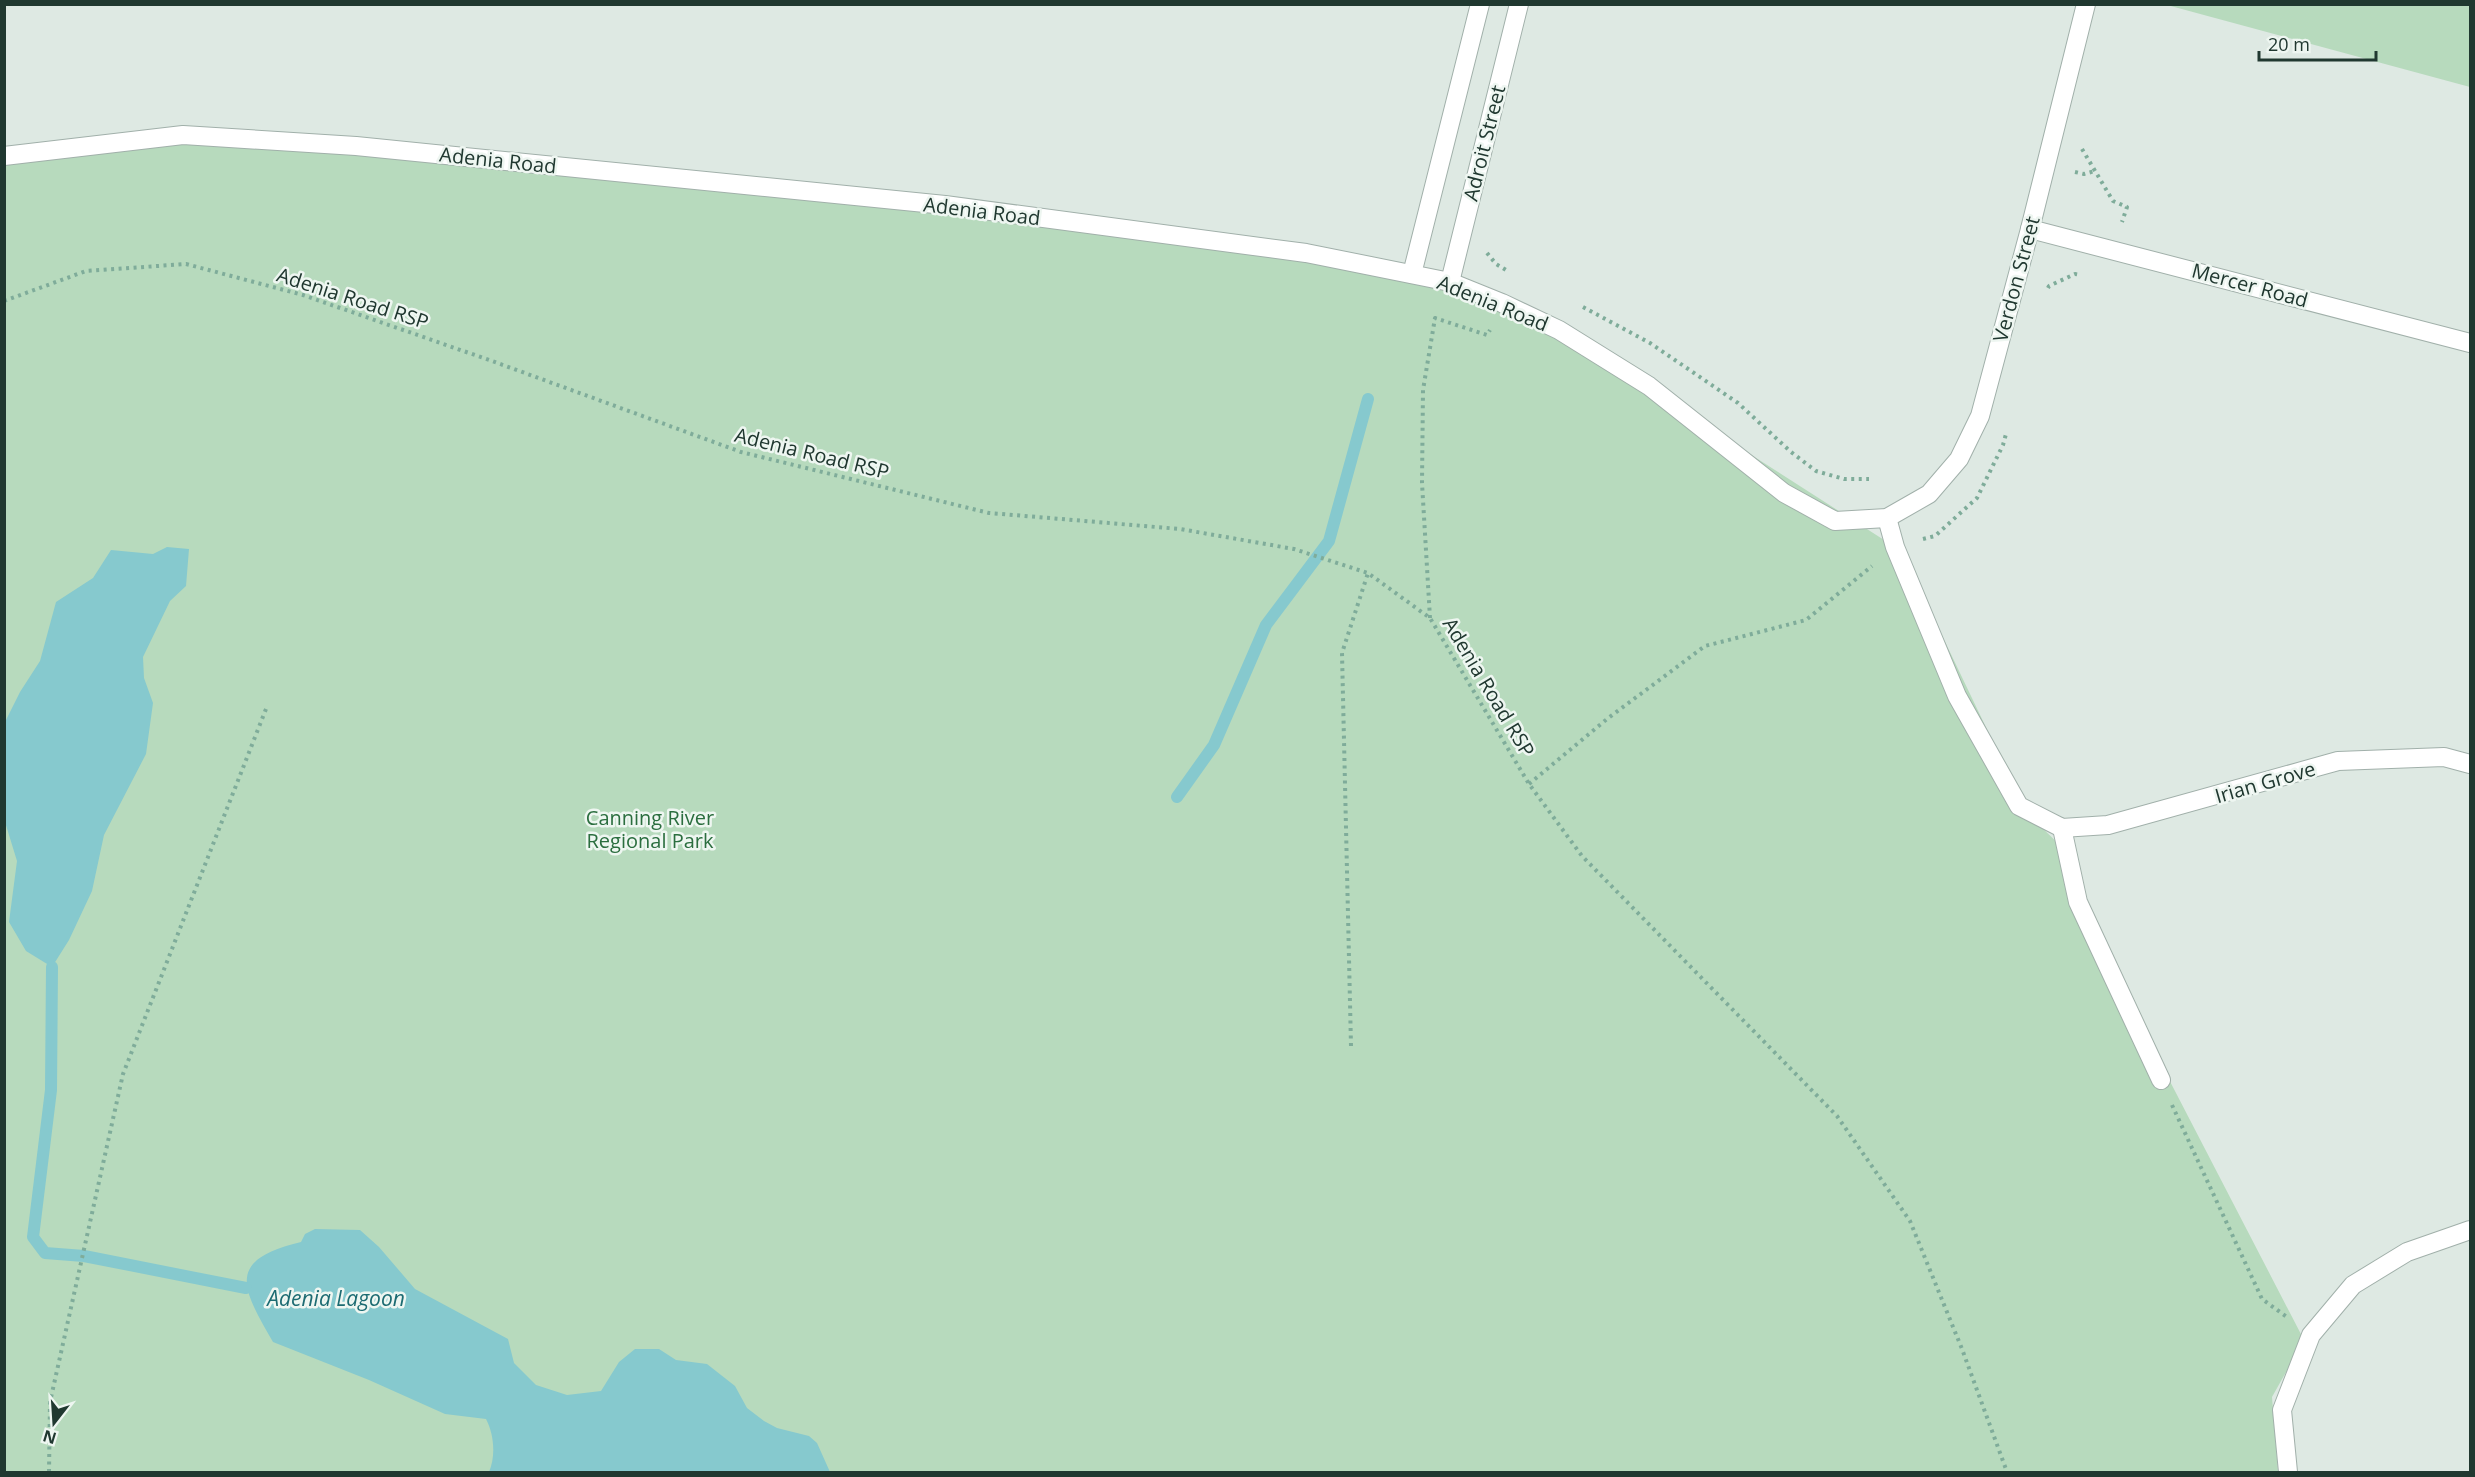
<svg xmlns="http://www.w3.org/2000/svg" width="2475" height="1477" viewBox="0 0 2475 1477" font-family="'Open Sans',sans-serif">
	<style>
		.green { fill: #b7dabd }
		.water { fill: #86c9ce }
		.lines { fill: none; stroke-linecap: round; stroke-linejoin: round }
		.stream { stroke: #86c9ce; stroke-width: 12 }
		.service-casing { stroke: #a1b0aa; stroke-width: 20 }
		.minor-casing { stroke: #a1b0aa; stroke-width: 20 }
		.tertiary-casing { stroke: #a1b0aa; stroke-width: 20 }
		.path { stroke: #7fac9a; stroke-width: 4; stroke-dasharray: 3 4.5; stroke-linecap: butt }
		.service { stroke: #fff; stroke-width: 18 }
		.minor { stroke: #fff; stroke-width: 18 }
		.tertiary { stroke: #fff; stroke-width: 18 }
		.labels { text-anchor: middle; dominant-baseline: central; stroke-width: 5; stroke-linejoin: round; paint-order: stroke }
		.street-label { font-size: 20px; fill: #203830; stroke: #eef6f1 }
		.park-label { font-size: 20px; fill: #2b6e3f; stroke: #eef6f1 }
		.water-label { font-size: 21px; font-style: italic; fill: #1c6b72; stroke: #eef6f1 }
	</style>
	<rect width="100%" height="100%" fill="#dee9e3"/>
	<!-- green -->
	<g class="green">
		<polygon points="2167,5 2470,5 2470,87"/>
		<polygon points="209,134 1373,260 1520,311 1714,431 1895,547 1903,554 2027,813 2070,855 2105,956 2304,1340 2272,1397 2278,1472 5,1472 5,154"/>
	</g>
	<!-- water -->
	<g class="water">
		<polygon points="167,547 189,549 186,586 170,601 143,657 144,678 153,703 146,754 104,835 92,891 69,940 52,967 26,951 9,922 17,861 5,822 4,724 20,692 40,661 56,602 93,578 111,550 153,554"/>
		<path d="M315,1229L360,1230L379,1247L415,1289L508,1339L514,1363L536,1385L567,1395L601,1391L619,1362L635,1349H659L676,1360L707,1364L735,1386L747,1408L764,1421L777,1428L809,1436L817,1443L830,1472H489C496,1456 494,1434 486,1419L445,1414L369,1380L273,1342C242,1288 225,1260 301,1242L305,1234Z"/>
	</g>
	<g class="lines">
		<!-- stream -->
		<g class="stream">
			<polyline points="1177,797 1214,745 1266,625 1329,541 1368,399"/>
			<polyline points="52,967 51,1090 33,1237 45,1253 84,1256 246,1288"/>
		</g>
		<defs>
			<polyline id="service" points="2062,828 2078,902 2161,1080"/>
			<g id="minor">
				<polyline points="2030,229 2086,4"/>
				<polyline points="1887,518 1895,547 1957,696 2019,806 2062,828 2108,825 2338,761 2444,757 2470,764"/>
				<polyline points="2288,1472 2282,1410 2311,1335 2353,1285 2407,1252 2470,1230"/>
			</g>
			<g id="tertiary">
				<polyline points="4,156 183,135 356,146 945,205 1306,253 1450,282 1502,303 1559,330 1649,386 1784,493 1835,521 1887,518 1929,494 1959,459 1980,416 2030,229 2470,343"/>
				<polyline points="1412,274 1480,4"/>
				<polyline points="1450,282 1519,4"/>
			</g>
		</defs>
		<!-- service casing -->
		<use href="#service" class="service-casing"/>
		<!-- minor casing -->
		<use href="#minor" class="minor-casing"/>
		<!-- tertiary casing -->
		<use href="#tertiary" class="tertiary-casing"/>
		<!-- path -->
		<g class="path">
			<polyline points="2082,149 2113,201 2127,207 2122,222"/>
			<polyline points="2075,172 2084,174 2095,171"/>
			<polyline points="1487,253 1496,264 1506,270"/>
			<polyline points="2048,288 2049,286 2075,274 2081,275"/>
			<polyline points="4,301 86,271 186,264 303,295 492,361 741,452 989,513 1180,529 1294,549 1368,573 1430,618 1529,784 1582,856 1837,1116 1910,1221 1962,1349 2007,1472"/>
			<polyline points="1583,307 1650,343 1738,403 1791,452 1816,471 1844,479 1869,479"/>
			<polyline points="1923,539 1935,536 1977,498 2003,445 2006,434"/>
			<polyline points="1430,618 1422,483 1423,390 1435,318 1487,335 1490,330"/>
			<polyline points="1529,784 1607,719 1705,646 1806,620 1872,566"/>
			<polyline points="1351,1046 1342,653 1368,573"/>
			<polyline points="2172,1105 2262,1299 2287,1317"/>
			<polyline points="49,1472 50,1402 123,1074 266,709"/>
		</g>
		<!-- service -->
		<use href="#service" class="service"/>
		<!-- minor -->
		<use href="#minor" class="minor"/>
		<!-- tertiary -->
		<use href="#tertiary" class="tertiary"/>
	</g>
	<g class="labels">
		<!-- street labels -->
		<g class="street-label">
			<text transform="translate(1484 143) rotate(-76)">Adroit Street</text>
			<text transform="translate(498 160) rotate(6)">Adenia Road</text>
			<text transform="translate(982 211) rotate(7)">Adenia Road</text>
			<text transform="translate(2016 279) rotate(-75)">Verdon Street</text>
			<text transform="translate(2250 285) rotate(15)">Mercer Road</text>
			<text transform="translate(353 298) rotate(18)">Adenia Road RSP</text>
			<text transform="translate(1493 303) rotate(22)">Adenia Road</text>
			<text transform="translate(812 453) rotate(14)">Adenia Road RSP</text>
			<text transform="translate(1489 687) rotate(59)">Adenia Road RSP</text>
			<text transform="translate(2265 782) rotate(-16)">Irian Grove</text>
		</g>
		<!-- park labels -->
		<g class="park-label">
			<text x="650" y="817">Canning River<tspan x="650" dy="23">Regional Park</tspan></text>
		</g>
		<!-- water labels -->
		<g class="water-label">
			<text x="336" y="1298">Adenia Lagoon</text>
		</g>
	</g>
	<!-- border -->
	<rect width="2475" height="1477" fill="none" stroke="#203830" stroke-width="12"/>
	<!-- north arrow -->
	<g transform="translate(54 1423) rotate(197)" stroke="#eef6f1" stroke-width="4.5" paint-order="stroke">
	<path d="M0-4.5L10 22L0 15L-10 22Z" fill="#203830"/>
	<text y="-9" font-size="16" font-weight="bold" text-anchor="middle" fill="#203830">N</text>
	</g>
	<!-- scale -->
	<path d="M2259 51v9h117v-9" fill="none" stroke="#203830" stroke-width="3"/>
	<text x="2268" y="51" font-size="18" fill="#203830" stroke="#eef6f1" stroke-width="4.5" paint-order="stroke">20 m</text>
</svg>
